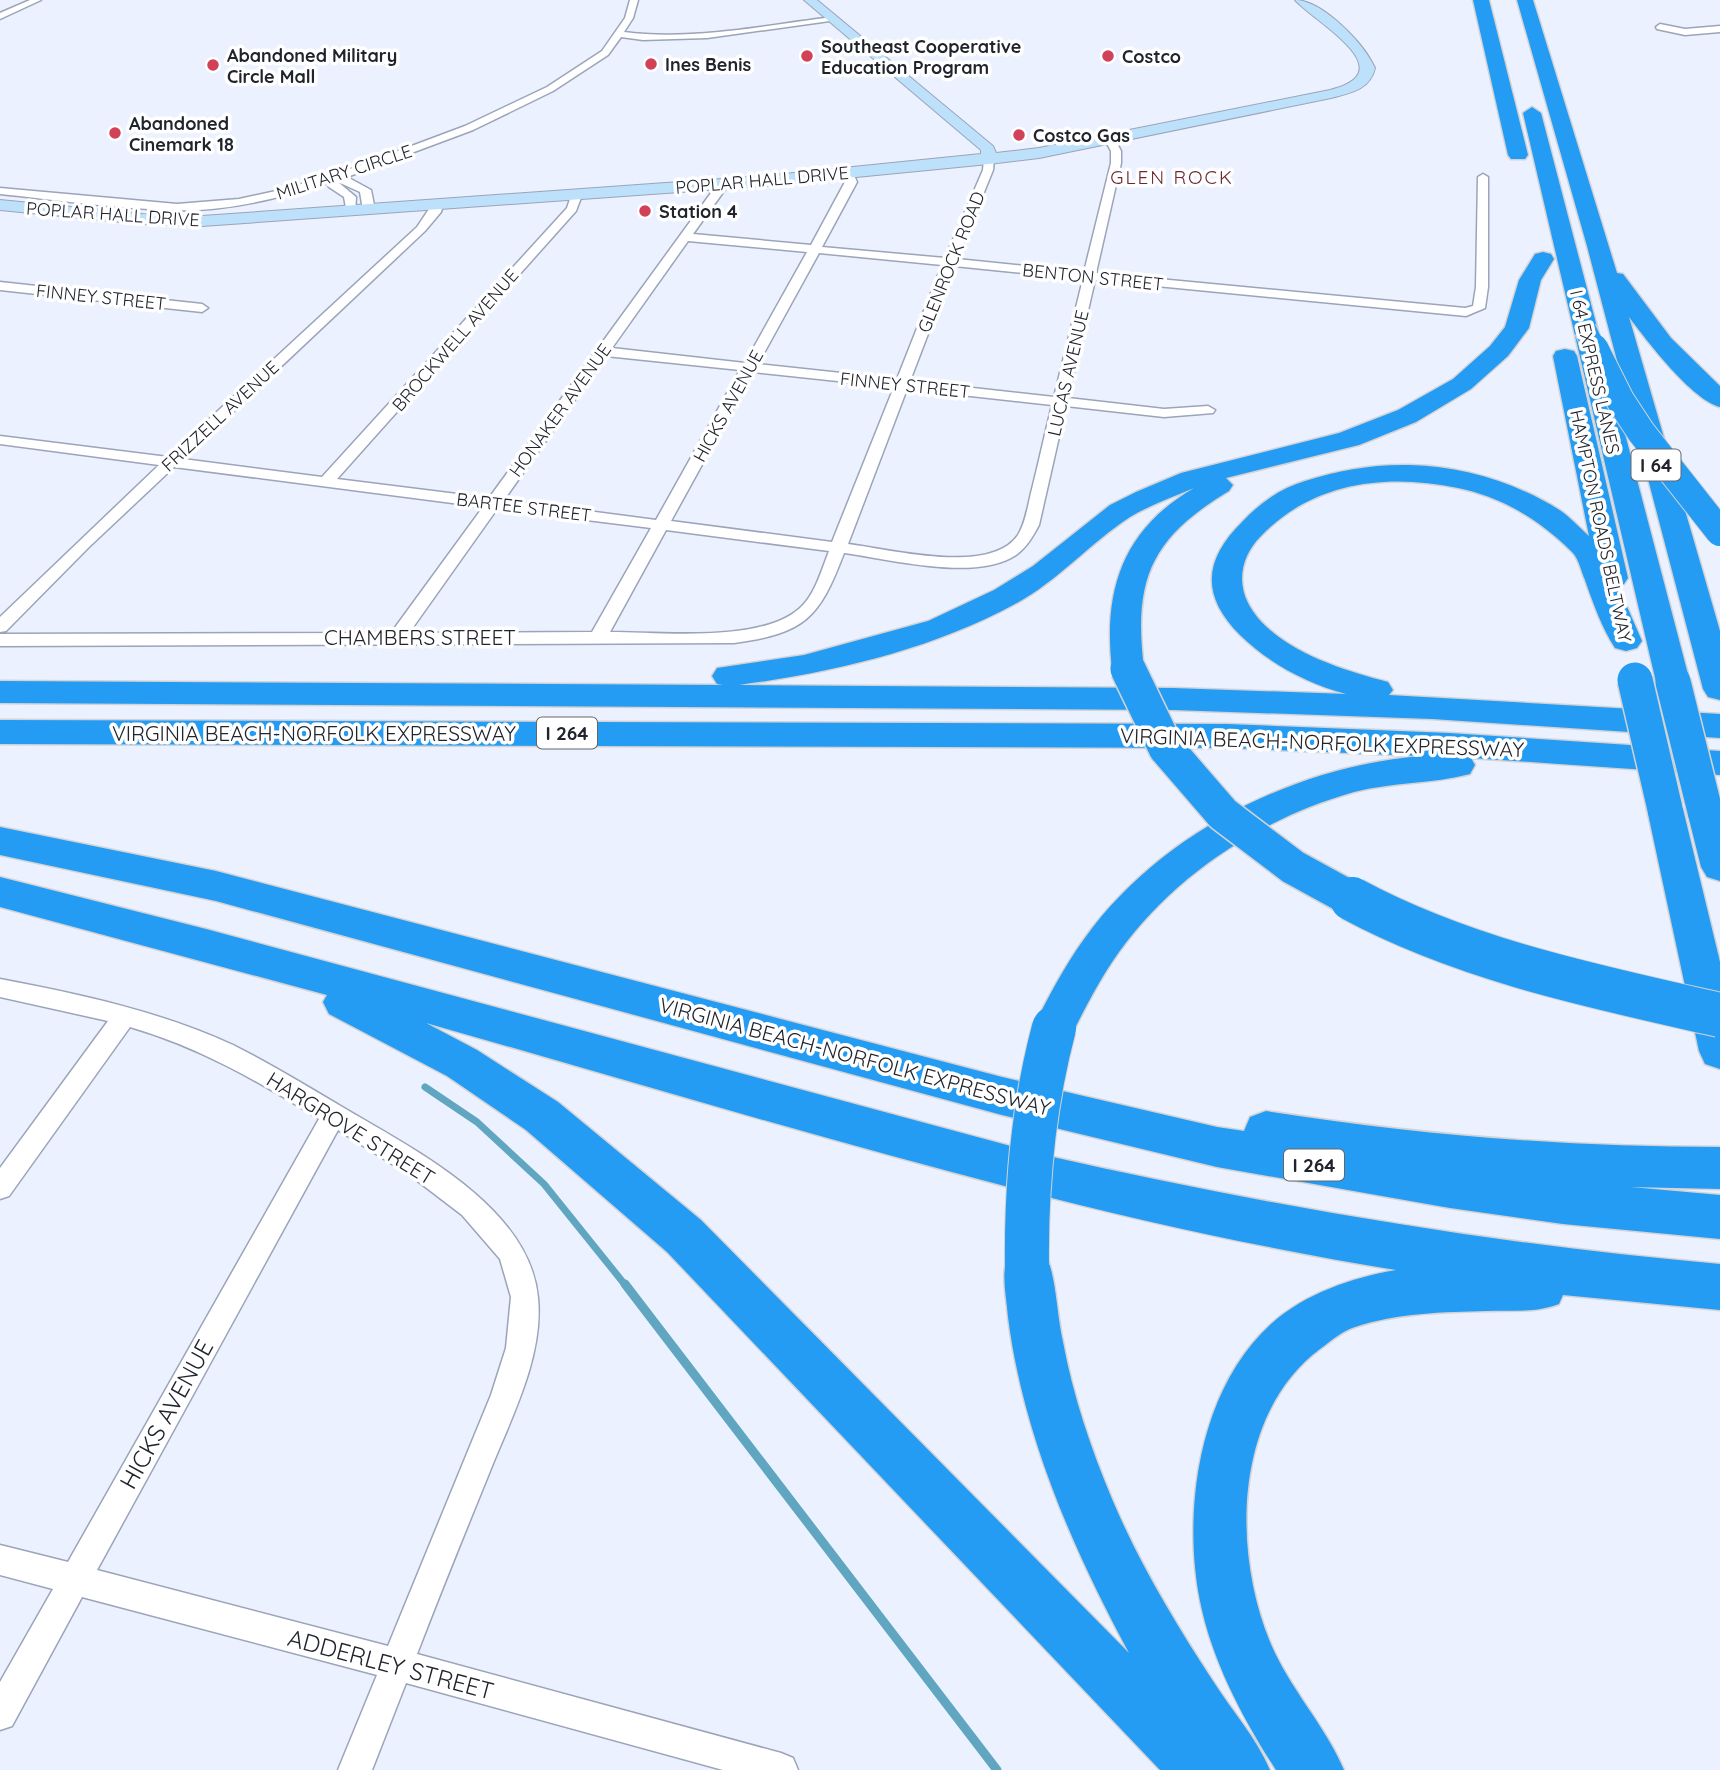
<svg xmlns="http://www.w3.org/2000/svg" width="1720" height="1770" viewBox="0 0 1720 1770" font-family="Quicksand,sans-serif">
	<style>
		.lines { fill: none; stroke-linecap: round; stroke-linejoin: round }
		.stream-far1 { stroke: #60a6c1; stroke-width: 7 }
		.stream { stroke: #60a6c1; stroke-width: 9 }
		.street-casing { stroke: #9ba4b9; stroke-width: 3 }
		.secondary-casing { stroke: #9ba4b9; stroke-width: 2 }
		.highway-casing { stroke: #d3d3d5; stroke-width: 3 }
		.street { fill: #fff; fill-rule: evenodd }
		.secondary { fill: #bde1fb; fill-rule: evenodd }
		.highway { fill: #249cf3; fill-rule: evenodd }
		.highway-bridge-far3-casing { stroke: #d3d3d5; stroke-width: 24; stroke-linecap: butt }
		.highway-bridge-far2-casing { stroke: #d3d3d5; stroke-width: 30; stroke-linecap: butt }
		.highway-bridge-far1-casing { stroke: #d3d3d5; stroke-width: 38; stroke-linecap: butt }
		.highway-bridge-casing { stroke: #d3d3d5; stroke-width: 46; stroke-linecap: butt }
		.highway-bridge-far3 { stroke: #249cf3; stroke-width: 22 }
		.highway-bridge-far2 { stroke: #249cf3; stroke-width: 28 }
		.highway-bridge-far1 { stroke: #249cf3; stroke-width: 35 }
		.highway-bridge { stroke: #249cf3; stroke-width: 44 }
		.poi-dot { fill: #d14158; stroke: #fff; stroke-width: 2.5 }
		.labels { text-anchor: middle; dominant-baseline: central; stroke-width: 7; stroke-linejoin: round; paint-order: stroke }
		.far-poi-label { font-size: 18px; font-weight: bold; fill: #21242d; stroke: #fff; text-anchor: start }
		.far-street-label { font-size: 18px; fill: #21242d; stroke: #fff }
		.far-neighbourhood-label { font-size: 19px; letter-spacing: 2px; fill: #6d2730; stroke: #fff }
		.shield { fill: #fff; stroke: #64666c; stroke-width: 2 }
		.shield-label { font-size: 19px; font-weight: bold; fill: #21242d }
		.street-label { font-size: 21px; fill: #21242d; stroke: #fff }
		.near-street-label { font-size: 24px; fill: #21242d; stroke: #fff }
	</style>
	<rect width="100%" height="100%" fill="#ebf1fe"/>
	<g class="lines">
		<!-- stream-far1 -->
		<polyline class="stream-far1" points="425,1087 477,1122 544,1184 626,1286"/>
		<!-- stream -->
		<polyline class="stream" points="625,1284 997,1770"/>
		<defs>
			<g id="street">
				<polygon points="30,0 41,0 0,19 0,13"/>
				<path d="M630,0H638L633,18L624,32C693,41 765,25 833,17L837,20L707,38L643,40L621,37L608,55L553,91L473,130L347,177L371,190L375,210L369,213L363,210L360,192L338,182L356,197L355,213H347L344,197L329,187L327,183C279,198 227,212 175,210C117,209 58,200 0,194V188L177,204L239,199L285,189L353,168L465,126L547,87L602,51L625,18Z"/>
				<polygon points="1660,24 1685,29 1720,26 1720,32 1685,35 1657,29 1656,27"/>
				<path d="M1110,137L1114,138L1121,151V163L1096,273L1465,308L1473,306L1476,287L1478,177L1483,174L1488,177V287L1485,308L1466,316L1095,280L1068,398L1164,409L1208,406L1215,410L1213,413L1164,417L1066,406L1039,525C1033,536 1027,547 1016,555C976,582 890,559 844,553C819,619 805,633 734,643L0,646V634L391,633L483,507L174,467L89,547L6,631L0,632V617L159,465L0,444V436L168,457L417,227L433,203L443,205L441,212L425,231L183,459L322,477L567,208L572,193H580L582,195L576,211L337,479L489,498L719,182L729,184L693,234L811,245L845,182L843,173L848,170L852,171L857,182L822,247L945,258L983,170L984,159L989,156L994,159L993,170L957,259L1084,272L1111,163V151L1105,140ZM688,241L807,252L745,363L612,348ZM819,253L942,265L897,379L758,364ZM954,266L1083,279L1054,397L910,381ZM606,356L740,370L656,520L504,500ZM753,372L894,387L832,542L671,521ZM907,389L1052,405C1045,433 1039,461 1032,489C1028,504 1026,522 1018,535C990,576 890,549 848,544ZM497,509L651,528L592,632L409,633ZM666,530L829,551C822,569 816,591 803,605C767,644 660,632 610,632Z"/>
				<polygon points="0,282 202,304 208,308 202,312 0,290"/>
				<path d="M0,979C79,994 159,1011 233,1045C271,1064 307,1086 344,1108C413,1149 530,1207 538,1298C544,1358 509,1422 488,1476C464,1535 440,1594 417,1654L781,1753L793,1758L798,1770H723L406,1683L372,1770H338L377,1675L82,1597L12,1726L0,1730V1682L53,1589L0,1575V1545L68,1562L319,1119C258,1081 199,1047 130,1027L9,1196L0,1199V1168L108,1021L0,997ZM338,1130L411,1176L462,1215L500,1259L511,1297L506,1348L491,1395L388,1646L97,1570Z"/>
			</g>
			<path id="secondary" d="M804,0H817L993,146L996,153L1039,148L1330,90C1405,71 1317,24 1295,0C1322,0 1364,43 1375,68C1370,90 1350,93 1331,98L1039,158L989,164L764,186L202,226L143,224L0,210V200L143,214L202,216L764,176L981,154V150Z"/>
			<g id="highway">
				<polygon points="1473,0 1489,0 1528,155 1525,159 1511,159 1508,155"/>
				<path d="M1517,0H1533L1617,273L1623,274L1671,338L1720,386V407C1692,400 1647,341 1629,317L1720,631V700L1708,697L1703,689L1587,246Z"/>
				<polygon points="1532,107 1541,113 1690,682 1685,690 1673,693 1661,690 1656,682 1523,113"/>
				<path d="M1543,252L1551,254L1554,259L1541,280L1529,328L1508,356L1471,389L1416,422L1359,445L1226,478L1233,485L1229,491C1151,538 1133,579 1144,669L1140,677L1128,680L1116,677L1112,669C1103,591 1122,530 1194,488C1173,497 1150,505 1130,517C1090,543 1058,581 1015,604C930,650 834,672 739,685L1173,688L1346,694C1306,683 1270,664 1240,635C1200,595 1204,559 1243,521C1260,503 1281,488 1305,481C1339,470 1374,464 1410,465C1462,466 1518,483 1561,511C1571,518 1580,528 1589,536L1553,356L1556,351L1565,349L1574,351L1577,356L1628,578L1624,584L1618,586L1642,641L1637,648L1626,651L1615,648C1602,628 1593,603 1585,580C1581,571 1579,559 1572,552C1540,520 1502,497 1458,488C1386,473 1313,482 1261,536C1243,554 1236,579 1248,603C1272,649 1342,670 1388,682L1393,690L1389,695L1720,714V738L1432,719L1173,710L0,703V681L723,685L717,684L712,676L717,668L804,655L928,621L994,590L1033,566L1110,505L1136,492L1181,473L1339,433L1398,410L1453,379L1490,346L1505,327L1519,280L1535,254Z"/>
				<path d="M0,720L1227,724L1449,733L1720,751V775L1471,758L1475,765L1470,774C1432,784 1392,782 1354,792C1262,818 1175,874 1119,952C1099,980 1084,1010 1069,1040L1054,1045L1039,1040L1033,1028C1050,993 1069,958 1093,927C1170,829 1296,767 1420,756L1227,748L0,744Z"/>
				<polygon points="1665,796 1678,800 1683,809 1720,962 1720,1069 1705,1064 1699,1051 1647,809 1652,800"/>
				<polygon points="1705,798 1718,802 1720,805 1720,881 1707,877 1701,867 1687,811 1692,802"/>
				<path d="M0,827L216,871L1002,1077L1217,1127L1244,1131L1250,1117L1266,1111C1417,1135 1567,1147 1720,1147V1189L1631,1187L1720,1195V1239L1563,1224L1450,1208L1217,1167L1002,1115L216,901L0,855Z"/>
				<path d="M0,877L206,929L1044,1155C1268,1206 1492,1244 1720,1264V1310L1563,1295L1559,1304C1536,1313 1512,1310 1486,1311C1443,1312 1397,1313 1355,1327C1342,1331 1331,1341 1320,1349C1234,1413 1232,1550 1270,1642C1289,1688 1325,1725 1344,1770H1276C1243,1719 1212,1661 1200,1601C1182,1511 1199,1389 1271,1324C1306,1293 1351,1278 1396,1270C1068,1217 746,1113 426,1023L477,1050L558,1102L701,1220L1129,1653C1073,1549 1023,1435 1008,1317C1006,1293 1000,1271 1010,1249L1027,1242L1044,1249C1057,1278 1056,1311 1063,1342C1073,1396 1091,1449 1112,1499C1139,1563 1175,1623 1213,1681C1232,1711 1256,1737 1270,1770H1160L667,1252L526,1130L447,1076L329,1014L323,1002L327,995L0,907Z"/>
			</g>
		</defs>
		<!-- street casing -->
		<use href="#street" class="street-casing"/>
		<!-- secondary casing -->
		<use href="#secondary" class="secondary-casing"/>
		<!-- highway casing -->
		<use href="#highway" class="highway-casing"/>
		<!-- street -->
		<use href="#street" class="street"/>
		<!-- secondary -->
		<use href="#secondary" class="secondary"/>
		<!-- highway -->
		<use href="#highway" class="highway"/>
		<defs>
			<polyline id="highway-bridge-far3" points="1585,329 1595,350"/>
			<polyline id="highway-bridge-far2" points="1594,348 1620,400 1641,432 1720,532"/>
			<g id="highway-bridge-far1">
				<polyline points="1128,669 1166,748 1223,814 1293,867 1355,901"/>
				<polyline points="1635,680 1665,809"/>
				<polyline points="1673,682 1705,811"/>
			</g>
			<g id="highway-bridge">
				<path d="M1352,899C1465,960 1596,987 1720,1015"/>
				<path d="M1027,1265C1026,1184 1033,1107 1054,1028"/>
			</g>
		</defs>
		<!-- highway-bridge-far3 casing -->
		<use href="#highway-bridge-far3" class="highway-bridge-far3-casing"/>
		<!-- highway-bridge-far2 casing -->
		<use href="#highway-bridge-far2" class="highway-bridge-far2-casing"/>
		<!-- highway-bridge-far1 casing -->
		<use href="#highway-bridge-far1" class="highway-bridge-far1-casing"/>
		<!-- highway-bridge casing -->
		<use href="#highway-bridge" class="highway-bridge-casing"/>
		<!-- highway-bridge-far3 -->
		<use href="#highway-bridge-far3" class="highway-bridge-far3"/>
		<!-- highway-bridge-far2 -->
		<use href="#highway-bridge-far2" class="highway-bridge-far2"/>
		<!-- highway-bridge-far1 -->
		<use href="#highway-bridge-far1" class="highway-bridge-far1"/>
		<!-- highway-bridge -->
		<use href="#highway-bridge" class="highway-bridge"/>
	</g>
	<!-- markers -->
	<g class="poi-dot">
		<circle cx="807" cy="56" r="7"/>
		<circle cx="1108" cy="56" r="7"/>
		<circle cx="651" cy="64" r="7"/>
		<circle cx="213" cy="65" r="7"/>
		<circle cx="115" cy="133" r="7"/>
		<circle cx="1019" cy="135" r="7"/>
		<circle cx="645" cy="211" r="7"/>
	</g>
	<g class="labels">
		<!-- far-poi labels -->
		<g class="far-poi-label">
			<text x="821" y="46">Southeast Cooperative<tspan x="821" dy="21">Education Program</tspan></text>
			<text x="227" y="55">Abandoned Military<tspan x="227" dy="21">Circle Mall</tspan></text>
			<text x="1122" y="56">Costco</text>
			<text x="665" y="64">Ines Benis</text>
			<text x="129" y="123">Abandoned<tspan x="129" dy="21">Cinemark 18</tspan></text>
			<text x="1033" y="135">Costco Gas</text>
			<text x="659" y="211">Station 4</text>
		</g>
		<!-- far-street labels -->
		<g class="far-street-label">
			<text transform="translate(344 172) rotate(-18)">MILITARY CIRCLE</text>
			<text transform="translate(762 180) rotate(-5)">POPLAR HALL DRIVE</text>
			<text transform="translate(113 214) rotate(4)">POPLAR HALL DRIVE</text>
			<text transform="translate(951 262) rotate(-68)">GLENROCK ROAD</text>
			<text transform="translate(1093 277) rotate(6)">BENTON STREET</text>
			<text transform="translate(101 297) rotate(6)">FINNEY STREET</text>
			<text transform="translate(455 340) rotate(-49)">BROCKWELL AVENUE</text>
			<text transform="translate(1595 372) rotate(77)">I 64 EXPRESS LANES</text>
			<text transform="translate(1068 373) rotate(-77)">LUCAS AVENUE</text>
			<text transform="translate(905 385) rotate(6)">FINNEY STREET</text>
			<text transform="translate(728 406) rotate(-61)">HICKS AVENUE</text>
			<text transform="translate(560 410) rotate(-54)">HONAKER AVENUE</text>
			<text transform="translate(220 416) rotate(-43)">FRIZZELL AVENUE</text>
			<text transform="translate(524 507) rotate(7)">BARTEE STREET</text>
			<text transform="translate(1601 526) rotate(78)">HAMPTON ROADS BELTWAY</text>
		</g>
		<!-- far-neighbourhood labels -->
		<g class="far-neighbourhood-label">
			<text x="1172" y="177">GLEN ROCK</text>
		</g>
		<!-- shield labels -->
		<g class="shield">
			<rect x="1631.5" y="449.5" width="49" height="31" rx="5"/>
			<rect x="537" y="717.5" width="60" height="31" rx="5"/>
			<rect x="1284" y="1149.5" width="60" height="31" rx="5"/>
		</g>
		<g class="shield-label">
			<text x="1656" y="465">I 64</text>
			<text x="567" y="733">I 264</text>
			<text x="1314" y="1165">I 264</text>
		</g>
		<!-- street labels -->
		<g class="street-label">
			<text x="420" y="637">CHAMBERS STREET</text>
			<text x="314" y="733">VIRGINIA BEACH-NORFOLK EXPRESSWAY</text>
			<text transform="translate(1322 742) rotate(2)">VIRGINIA BEACH-NORFOLK EXPRESSWAY</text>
			<text transform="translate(855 1056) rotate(15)">VIRGINIA BEACH-NORFOLK EXPRESSWAY</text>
			<text transform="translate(351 1128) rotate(32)">HARGROVE STREET</text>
		</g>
		<!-- near-street labels -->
		<g class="near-street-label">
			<text transform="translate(166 1414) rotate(-61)">HICKS AVENUE</text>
			<text transform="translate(391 1664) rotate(15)">ADDERLEY STREET</text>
		</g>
	</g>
</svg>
